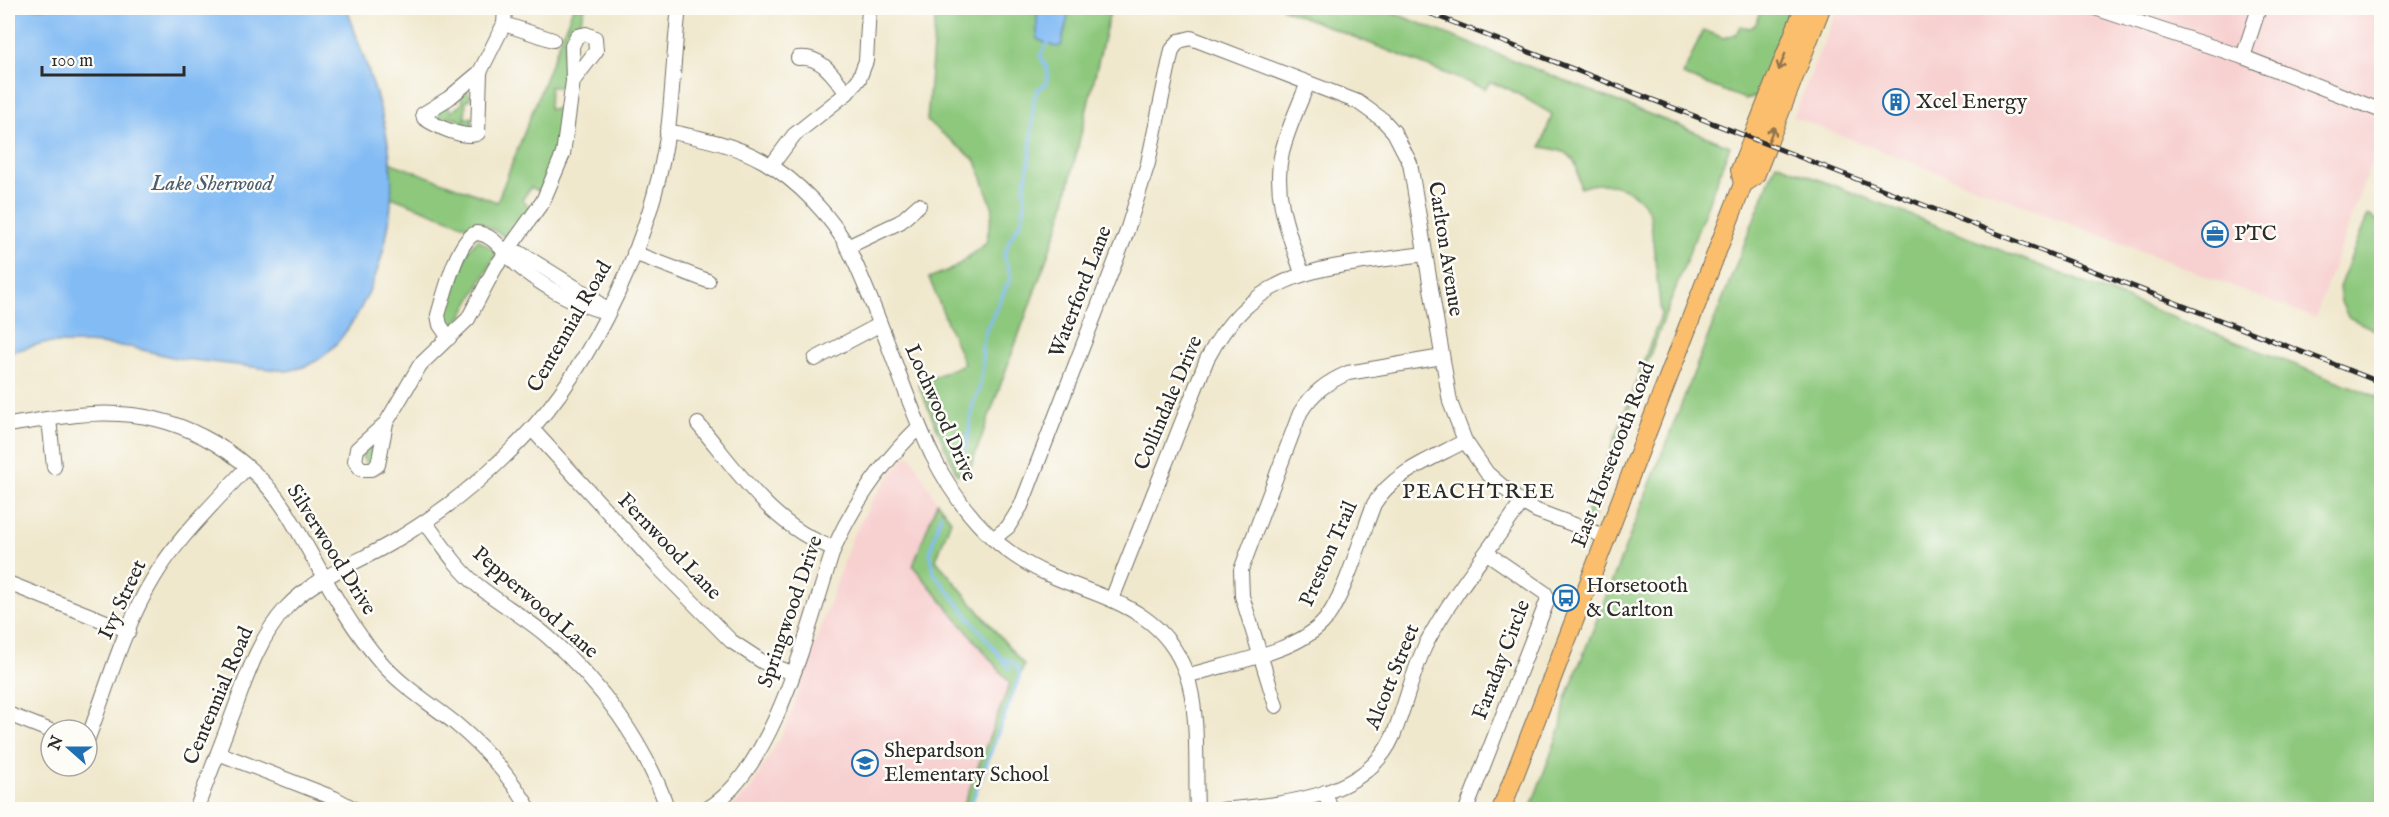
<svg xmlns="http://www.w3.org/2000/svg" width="2389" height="817" viewBox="0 0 2389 817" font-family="'IM FELL English',serif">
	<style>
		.built { fill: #f7d0d0 }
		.green { fill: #8dc87d; stroke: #5c7a54; stroke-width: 1.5 }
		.water { fill: #83bcf4; stroke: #577490; stroke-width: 1.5 }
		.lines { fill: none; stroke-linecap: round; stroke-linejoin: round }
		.stream { stroke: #83bcf4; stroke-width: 3 }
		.minor-casing { stroke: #706d64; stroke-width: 16 }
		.major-casing { stroke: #706d64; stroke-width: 20 }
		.minor { stroke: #fff; stroke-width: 14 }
		.major { stroke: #fabe6d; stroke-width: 18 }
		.rail-casing { stroke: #2b2b2b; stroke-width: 5 }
		.rail { stroke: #fdfcf7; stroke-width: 3; stroke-dasharray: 9; stroke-linecap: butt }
		.oneway { stroke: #92744c }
		.labels { text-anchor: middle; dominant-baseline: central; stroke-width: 5; stroke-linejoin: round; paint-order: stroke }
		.poi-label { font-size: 21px; fill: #2b2b2b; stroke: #fdfcf7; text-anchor: start }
		.street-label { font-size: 21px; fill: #2b2b2b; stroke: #fdfcf7 }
		.water-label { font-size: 22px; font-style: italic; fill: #4a5e71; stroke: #fdfcf7 }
		.neighbourhood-label { font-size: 22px; letter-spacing: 1.5px; fill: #2b2b2b; stroke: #fdfcf7 }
	</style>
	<rect width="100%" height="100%" fill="#fdfcf7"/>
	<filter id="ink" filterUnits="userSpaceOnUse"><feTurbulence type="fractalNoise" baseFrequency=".0167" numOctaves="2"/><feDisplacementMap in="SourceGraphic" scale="12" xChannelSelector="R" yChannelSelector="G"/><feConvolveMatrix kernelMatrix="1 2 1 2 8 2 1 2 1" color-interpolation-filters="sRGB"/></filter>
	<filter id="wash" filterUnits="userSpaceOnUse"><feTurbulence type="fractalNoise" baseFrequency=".008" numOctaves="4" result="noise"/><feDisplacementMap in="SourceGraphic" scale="24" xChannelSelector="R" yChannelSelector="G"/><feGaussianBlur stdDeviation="1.35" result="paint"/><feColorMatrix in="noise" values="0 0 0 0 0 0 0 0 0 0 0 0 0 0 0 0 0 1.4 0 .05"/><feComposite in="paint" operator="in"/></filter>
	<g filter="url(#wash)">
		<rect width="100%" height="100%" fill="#f0e8cd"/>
		<!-- built -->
		<g class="built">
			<polygon points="1838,8 2381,8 2381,135 2315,318 1793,117"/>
			<polygon points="906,455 911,456 937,502 913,566 1010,683 962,809 730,810 751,788 785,729 852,538 873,499"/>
		</g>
		<!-- green -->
		<g class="green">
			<polygon points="573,8 585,8 579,25 565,41 562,87 550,87 549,109 560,109 554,158 540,192 531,187 522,200 530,207 510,235 505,237 480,222 467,226 391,197 389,162 497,202"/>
			<polygon points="936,8 1111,8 1060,222 971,466 957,475 918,384 964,364 929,278 954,268 986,243 993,209 976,161 927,121"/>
			<path d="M1281,8H1381L1730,146L1607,468V482L1592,520H1584L1661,315L1650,214C1637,187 1607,178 1580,188C1577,157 1573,151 1541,147L1552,114L1511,90L1490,82L1485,89Z"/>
			<polygon points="1761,8 1790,8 1757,96 1745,99 1683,75 1703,30 1724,38 1736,34 1740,26 1750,28 1756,24"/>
			<polygon points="467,90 471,98 466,101 465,119 472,117 472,127 467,131 459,128 464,123 450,116 442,122 440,120 439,110 448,105 451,112 463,103 460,96"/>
			<polygon points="1776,163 2381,398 2381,809 1530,809 1561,727 1565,701"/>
			<polygon points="2368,215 2381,222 2381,333 2348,317 2341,302 2339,287"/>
			<path d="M478,239L495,251L496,255L463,314L456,323L449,325L444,323C444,300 461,254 478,239Z"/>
			<polygon points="374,442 376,442 372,462 366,463 361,455"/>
			<polygon points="937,502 951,520 936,560 1024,665 969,809 962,809 1010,683 913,566"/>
		</g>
		<!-- water -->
		<g class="water">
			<path d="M8,8H347C360,50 379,94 387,138C399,199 387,265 355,318C337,346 321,366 287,371L176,358L130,347L88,343H43L8,353Z"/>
			<polygon points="1037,8 1070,8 1061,46 1055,47 1037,39"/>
		</g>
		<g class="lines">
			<!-- stream -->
			<g class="stream">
				<polyline points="959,461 967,444 973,404 979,390 983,366 982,348 986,330 1011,277 1004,256 1010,239 1021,222 1025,205 1024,188 1030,156 1034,98 1038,89 1046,84 1048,70 1040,56 1048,42"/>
				<polyline points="941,514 930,552 934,573 1010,669"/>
				<polyline points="969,810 1020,675 1017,667 1010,660 1004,659"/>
			</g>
		</g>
	</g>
	<g filter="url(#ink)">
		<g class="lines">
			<defs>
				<g id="minor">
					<polyline points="2095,8 2243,57 2382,111"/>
					<polyline points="504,24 553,40"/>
					<polyline points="2243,57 2259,8"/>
					<path d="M798,58C822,55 834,77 847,93"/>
					<path d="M480,72L478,133C465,140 436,126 424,118L423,114L449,98Z"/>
					<polyline points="480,72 504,24 505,8"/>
					<path d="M667,131C701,138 733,144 763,161C797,180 833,217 850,252C882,318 901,389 932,455C952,495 977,530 1015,556C1076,598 1157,593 1186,673C1200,712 1195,768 1197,810"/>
					<polyline points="771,166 794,135 847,93 859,79 866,61 869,8"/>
					<polyline points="847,247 900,222 919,205"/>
					<polyline points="508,252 520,253 594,299 607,312"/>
					<polyline points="634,253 708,281"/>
					<path d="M1302,273C1289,234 1272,194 1282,152C1288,128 1299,105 1308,83"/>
					<path d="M449,338L440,325L438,315C444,296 457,240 476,233C494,234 504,253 516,264C540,285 575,305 607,312"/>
					<polyline points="815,359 879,325"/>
					<polyline points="49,419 54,467"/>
					<polyline points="386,423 378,465 371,469 361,469 355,461 357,449 386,423 420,365 468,319 495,268 543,201 563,154 573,81 572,46 577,36 586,34 595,38 596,51 573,81"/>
					<path d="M698,424C737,470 774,529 834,548"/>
					<path d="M8,425C44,420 83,411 120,414C185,417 251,456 286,511C317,561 341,616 380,661C402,687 430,703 456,724C486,749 510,776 530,810"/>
					<polyline points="532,429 658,567 731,641 763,662 792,673"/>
					<path d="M425,522C441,543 456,567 477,585C499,603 525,617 547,636C600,682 645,743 668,810"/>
					<polyline points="993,539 1008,527 1021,506 1126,234 1148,163 1172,50 1179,41 1191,38 1358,102 1383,120 1394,132 1410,163 1450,402 1465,441 1487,473 1518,500 1537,511 1607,537"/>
					<polyline points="8,583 129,631"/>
					<path d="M1112,599L1207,359C1257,264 1329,268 1424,254"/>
					<path d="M1187,676C1227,663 1299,653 1326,619C1346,592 1361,537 1374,504C1394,472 1432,459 1465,441"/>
					<path d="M1276,706L1242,596L1241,570L1300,413C1312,393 1327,382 1348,373L1442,357"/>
					<polyline points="8,714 51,731"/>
					<path d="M87,741C107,688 123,628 153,579C177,538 215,503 247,467"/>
					<polyline points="218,753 334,798 356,810"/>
					<polyline points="1325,792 1331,810"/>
					<path d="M196,810C209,776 222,742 235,708C248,672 260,637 286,608C315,577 355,564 391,543C439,515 484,479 522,439C595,364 653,234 668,130C673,90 674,48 679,8"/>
					<path d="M705,810C775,772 809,622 834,548C855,501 882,463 919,427"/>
					<path d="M1222,810C1281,804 1366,799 1393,736C1406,705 1412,672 1427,642C1453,593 1491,548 1522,502"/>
					<polyline points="1466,810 1548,599 1545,593 1487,553"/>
				</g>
				<g id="major">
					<polyline points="1743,184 1755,176 1821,8"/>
					<polyline points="1501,810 1743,184 1740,170 1804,8"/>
				</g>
			</defs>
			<!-- minor casing -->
			<use href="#minor" class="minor-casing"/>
			<!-- major casing -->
			<use href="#major" class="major-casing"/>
			<!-- minor -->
			<use href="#minor" class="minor"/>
			<!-- major -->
			<use href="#major" class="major"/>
			<defs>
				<polyline id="rail" points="1416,8 2382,383"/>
			</defs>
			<!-- rail casing -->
			<use href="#rail" class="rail-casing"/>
			<!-- rail -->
			<use href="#rail" class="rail"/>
		</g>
		<!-- one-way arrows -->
		<defs><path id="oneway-shaft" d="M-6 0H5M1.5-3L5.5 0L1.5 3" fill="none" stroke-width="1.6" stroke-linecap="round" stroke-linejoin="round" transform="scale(1.5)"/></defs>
		<g class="oneway">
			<use href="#oneway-shaft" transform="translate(1782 62) rotate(111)"/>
			<use href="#oneway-shaft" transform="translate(1771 135) rotate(-69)"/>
		</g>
	</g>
	<!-- icons -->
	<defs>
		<symbol id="building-ring" viewBox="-11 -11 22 22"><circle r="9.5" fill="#fdfcf7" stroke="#1f6fb2" stroke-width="1.5"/><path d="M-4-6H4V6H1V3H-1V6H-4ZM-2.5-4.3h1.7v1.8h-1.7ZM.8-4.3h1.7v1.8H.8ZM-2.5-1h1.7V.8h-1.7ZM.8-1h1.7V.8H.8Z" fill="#1f6fb2"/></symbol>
		<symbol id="office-ring" viewBox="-11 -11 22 22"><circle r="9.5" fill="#fdfcf7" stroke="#1f6fb2" stroke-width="1.5"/><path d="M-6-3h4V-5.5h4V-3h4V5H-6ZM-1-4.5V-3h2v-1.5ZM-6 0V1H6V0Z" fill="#1f6fb2"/></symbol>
		<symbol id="bus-ring" viewBox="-11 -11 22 22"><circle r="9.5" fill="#fdfcf7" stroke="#1f6fb2" stroke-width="1.5"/><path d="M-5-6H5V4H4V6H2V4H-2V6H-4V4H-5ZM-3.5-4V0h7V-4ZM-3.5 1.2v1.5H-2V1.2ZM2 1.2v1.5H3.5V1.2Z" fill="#1f6fb2"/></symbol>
		<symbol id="school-ring" viewBox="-11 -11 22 22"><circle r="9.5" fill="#fdfcf7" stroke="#1f6fb2" stroke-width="1.5"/><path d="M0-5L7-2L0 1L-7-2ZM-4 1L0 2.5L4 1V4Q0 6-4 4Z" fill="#1f6fb2"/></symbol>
	</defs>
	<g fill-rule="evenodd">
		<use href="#building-ring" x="1881" y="87" width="30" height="30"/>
		<use href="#office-ring" x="2200" y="219" width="30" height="30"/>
		<use href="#bus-ring" x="1551" y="583" width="30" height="30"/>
		<use href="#school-ring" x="850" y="748" width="30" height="30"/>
	</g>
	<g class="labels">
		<!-- poi labels -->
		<g class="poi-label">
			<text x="1916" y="102">Xcel Energy</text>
			<text x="2234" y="234">PTC</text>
			<text x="1586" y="586">Horsetooth<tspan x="1586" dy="24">&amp; Carlton</tspan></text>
			<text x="884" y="751">Shepardson<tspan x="884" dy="24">Elementary School</tspan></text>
		</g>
		<!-- street labels -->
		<g class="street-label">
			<text transform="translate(1445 249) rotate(81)">Carlton Avenue</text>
			<text transform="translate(1081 292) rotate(-69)">Waterford Lane</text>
			<text transform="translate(570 327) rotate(-60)">Centennial Road</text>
			<text transform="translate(1169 403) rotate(-67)">Collindale Drive</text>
			<text transform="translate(940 413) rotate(66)">Lochwood Drive</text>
			<text transform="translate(1614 455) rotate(-69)">East Horsetooth Road</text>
			<text transform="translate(669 547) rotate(46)">Fernwood Lane</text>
			<text transform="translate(331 550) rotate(58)">Silverwood Drive</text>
			<text transform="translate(1329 554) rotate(-66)">Preston Trail</text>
			<text transform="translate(123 600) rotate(-65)">Ivy Street</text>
			<text transform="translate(535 603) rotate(41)">Pepperwood Lane</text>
			<text transform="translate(791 612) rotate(-71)">Springwood Drive</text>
			<text transform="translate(1502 660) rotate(-69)">Faraday Circle</text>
			<text transform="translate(1393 677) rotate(-68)">Alcott Street</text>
			<text transform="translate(219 696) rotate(-67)">Centennial Road</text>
		</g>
		<!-- water labels -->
		<g class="water-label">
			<text x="212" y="184">Lake Sherwood</text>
		</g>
		<!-- neighbourhood labels -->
		<g class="neighbourhood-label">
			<text x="1479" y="492">PEACHTREE</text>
		</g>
	</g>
	<!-- margin -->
	<rect width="2389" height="817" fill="none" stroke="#fdfcf7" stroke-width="30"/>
	<!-- north arrow -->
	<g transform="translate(69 748) rotate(291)"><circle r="28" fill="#fdfcf7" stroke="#a9a8a5" stroke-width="1.5"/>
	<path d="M0-4.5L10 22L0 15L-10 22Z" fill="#1f6fb2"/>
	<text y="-9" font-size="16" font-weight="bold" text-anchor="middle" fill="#2b2b2b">N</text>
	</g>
	<!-- scale -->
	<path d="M42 66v9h142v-9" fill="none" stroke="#2b2b2b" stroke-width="3"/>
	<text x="51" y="66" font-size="18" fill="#2b2b2b" stroke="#fdfcf7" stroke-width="4.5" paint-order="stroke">100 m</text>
</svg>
